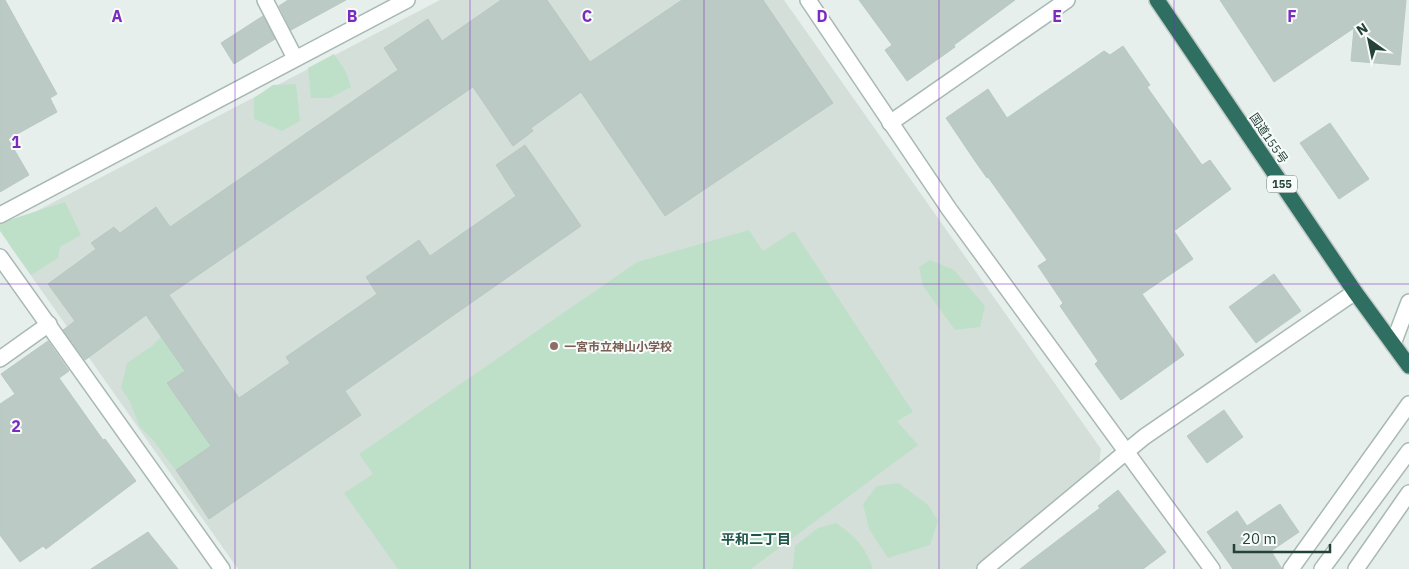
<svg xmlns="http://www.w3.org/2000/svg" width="1409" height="569" viewBox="0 0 1409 569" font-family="'IBM Plex Sans','Noto Sans JP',sans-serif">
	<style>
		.built { fill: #d4dfda }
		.green { fill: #bfe0c8 }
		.building { fill: #bbcac4; stroke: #b8c9c2 }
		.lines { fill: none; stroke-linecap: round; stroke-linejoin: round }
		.street-casing { stroke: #a8b8b2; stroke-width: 18 }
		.highway-casing { stroke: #c2cac8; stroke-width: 18 }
		.street { stroke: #fff; stroke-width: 15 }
		.highway { stroke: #2f6f62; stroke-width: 15 }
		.grid { fill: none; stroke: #7b2cbf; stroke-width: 1; stroke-opacity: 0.55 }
		.education-dot { fill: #8d6e63; stroke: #f7fbf9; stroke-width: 2 }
		.labels { text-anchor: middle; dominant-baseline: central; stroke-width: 4; stroke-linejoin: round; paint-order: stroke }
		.shield { fill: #f7fbf9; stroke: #637a73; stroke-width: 1 }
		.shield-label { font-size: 11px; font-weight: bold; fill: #24423a }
		.street-label { font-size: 12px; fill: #24423a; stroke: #f7fbf9 }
		.education-label { font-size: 12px; font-weight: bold; fill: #785e54; stroke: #f7fbf9; text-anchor: start }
		.neighbourhood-label { font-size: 14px; font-weight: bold; fill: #1f5548; stroke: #f7fbf9 }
		.grid-label { font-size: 16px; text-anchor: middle; font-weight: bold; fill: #7b2cbf; stroke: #f7fbf9; stroke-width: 4; stroke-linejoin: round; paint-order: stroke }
	</style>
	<rect width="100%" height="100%" fill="#e6efeb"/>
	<!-- built -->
	<polygon class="built" points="440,0 784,0 1101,449 1099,464 975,569 238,569 8,243 10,225"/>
	<!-- green -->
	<g class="green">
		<polygon points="334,54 346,72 351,87 330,98 311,98 308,68"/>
		<polygon points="296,84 300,121 282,131 254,119 254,98 273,85"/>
		<polygon points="65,202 81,235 60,247 58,258 31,275 0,231 0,223"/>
		<polygon points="749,230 763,251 794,231 913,412 897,421 918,445 751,569 398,569 344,493 373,474 359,454 637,262"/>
		<polygon points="930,260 954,270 985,306 980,327 955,330 923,286 919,267"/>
		<polygon points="161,337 185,371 168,383 228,435 176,471 153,440 140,427 129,400 121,388 127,363 152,346"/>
		<polygon points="899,483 928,505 938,521 930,545 888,558 869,529 863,504 877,486"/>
		<path d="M836,523C855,536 865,546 873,569H793L795,546L818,528Z"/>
	</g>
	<!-- building -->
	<g class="building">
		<polygon points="0,0 5,0 57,94 50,98 57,112 8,139 29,175 0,192"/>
		<polygon points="288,0 346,0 291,30 279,6"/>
		<polygon points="501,0 547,0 590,62 682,0 763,0 833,103 665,216 581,92 531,128 533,131 513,146 473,87 169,295 239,398 290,363 286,357 377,294 366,277 419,240 430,256 516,196 496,165 525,145 581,226 345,391 361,415 209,519 176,470 211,446 167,383 185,371 146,315 85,360 63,330 75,321 48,284 96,249 91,243 114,227 120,233 156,207 170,227 398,70 384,48 428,19 442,41"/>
		<polygon points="859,0 1015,0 954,45 955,47 907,81 885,50 892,45"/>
		<polygon points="1220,0 1406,0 1400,65 1351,61 1354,28 1274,82"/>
		<polygon points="263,16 275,39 234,64 221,43"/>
		<polygon points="1123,46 1150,85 1147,87 1202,165 1210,160 1231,189 1174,231 1193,259 1142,294 1184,355 1121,400 1095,364 1098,361 1060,306 1063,303 1038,266 1047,260 988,177 987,178 975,161 946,118 988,89 1007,118 1104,51 1110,55"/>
		<polygon points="1330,123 1369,179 1339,199 1300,143"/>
		<polygon points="1274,274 1301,311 1256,343 1229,307"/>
		<polygon points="48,341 69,371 59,378 103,440 105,439 136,481 46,549 43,546 20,562 0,535 0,404 15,394 1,374"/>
		<polygon points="1224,410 1243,437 1207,463 1187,436"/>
		<polygon points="1118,490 1166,552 1143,569 1020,569 1100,508 1098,506"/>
		<polygon points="1280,504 1299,532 1271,551 1282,569 1233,569 1207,532 1237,511 1247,526"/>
		<polygon points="148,532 178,569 91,569"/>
	</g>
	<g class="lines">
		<defs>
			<g id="street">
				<polyline points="265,0 295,58"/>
				<polyline points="808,0 949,209 1212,569"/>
				<polyline points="890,123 1067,0"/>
				<polyline points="0,215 407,0"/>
				<polyline points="0,257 222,569"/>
				<polyline points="1393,344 1409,302"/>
				<polyline points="0,359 49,324"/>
				<polyline points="985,569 1144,437 1355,292"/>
				<polyline points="1291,569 1409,404"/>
				<polyline points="1322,569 1409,451"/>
				<polyline points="1356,569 1409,493"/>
			</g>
			<polyline id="highway" points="1157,0 1355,292 1409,366"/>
		</defs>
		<!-- street casing -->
		<use href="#street" class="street-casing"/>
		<!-- highway casing -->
		<use href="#highway" class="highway-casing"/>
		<!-- street -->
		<use href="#street" class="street"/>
		<!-- highway -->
		<use href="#highway" class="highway"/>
	</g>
	<!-- grid -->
	<path class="grid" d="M235,0V569M470,0V569M704,0V569M939,0V569M1174,0V569M0,284H1409"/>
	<!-- markers -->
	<circle class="education-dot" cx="554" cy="346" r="5"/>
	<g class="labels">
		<!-- shield labels -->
		<rect class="shield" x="1267" y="175.5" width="30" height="17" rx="4"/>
		<g class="shield-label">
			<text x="1282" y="184">155</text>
		</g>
		<!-- street labels -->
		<g class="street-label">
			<text transform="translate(1269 138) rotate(56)">国道155号</text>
		</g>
		<!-- education labels -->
		<g class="education-label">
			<text x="564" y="346">一宮市立神山小学校</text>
		</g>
		<!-- neighbourhood labels -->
		<g class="neighbourhood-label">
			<text x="756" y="539">平和二丁目</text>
		</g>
	</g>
	<g class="grid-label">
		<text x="117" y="22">A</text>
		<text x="352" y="22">B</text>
		<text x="587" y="22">C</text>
		<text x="822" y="22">D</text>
		<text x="1057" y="22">E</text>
		<text x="1292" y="22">F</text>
		<text x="16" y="148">1</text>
		<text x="16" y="432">2</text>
	</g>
	<!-- north arrow -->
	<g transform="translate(1369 40) rotate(327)" stroke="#f7fbf9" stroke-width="4" paint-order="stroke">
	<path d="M0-4L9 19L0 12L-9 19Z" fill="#24423a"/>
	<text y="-8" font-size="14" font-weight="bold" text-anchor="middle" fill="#24423a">N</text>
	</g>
	<!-- scale -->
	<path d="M1234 544v8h96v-8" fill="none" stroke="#24423a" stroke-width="2.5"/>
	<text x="1242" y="544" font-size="15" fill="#24423a" stroke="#f7fbf9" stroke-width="4" paint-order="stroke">20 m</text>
</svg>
